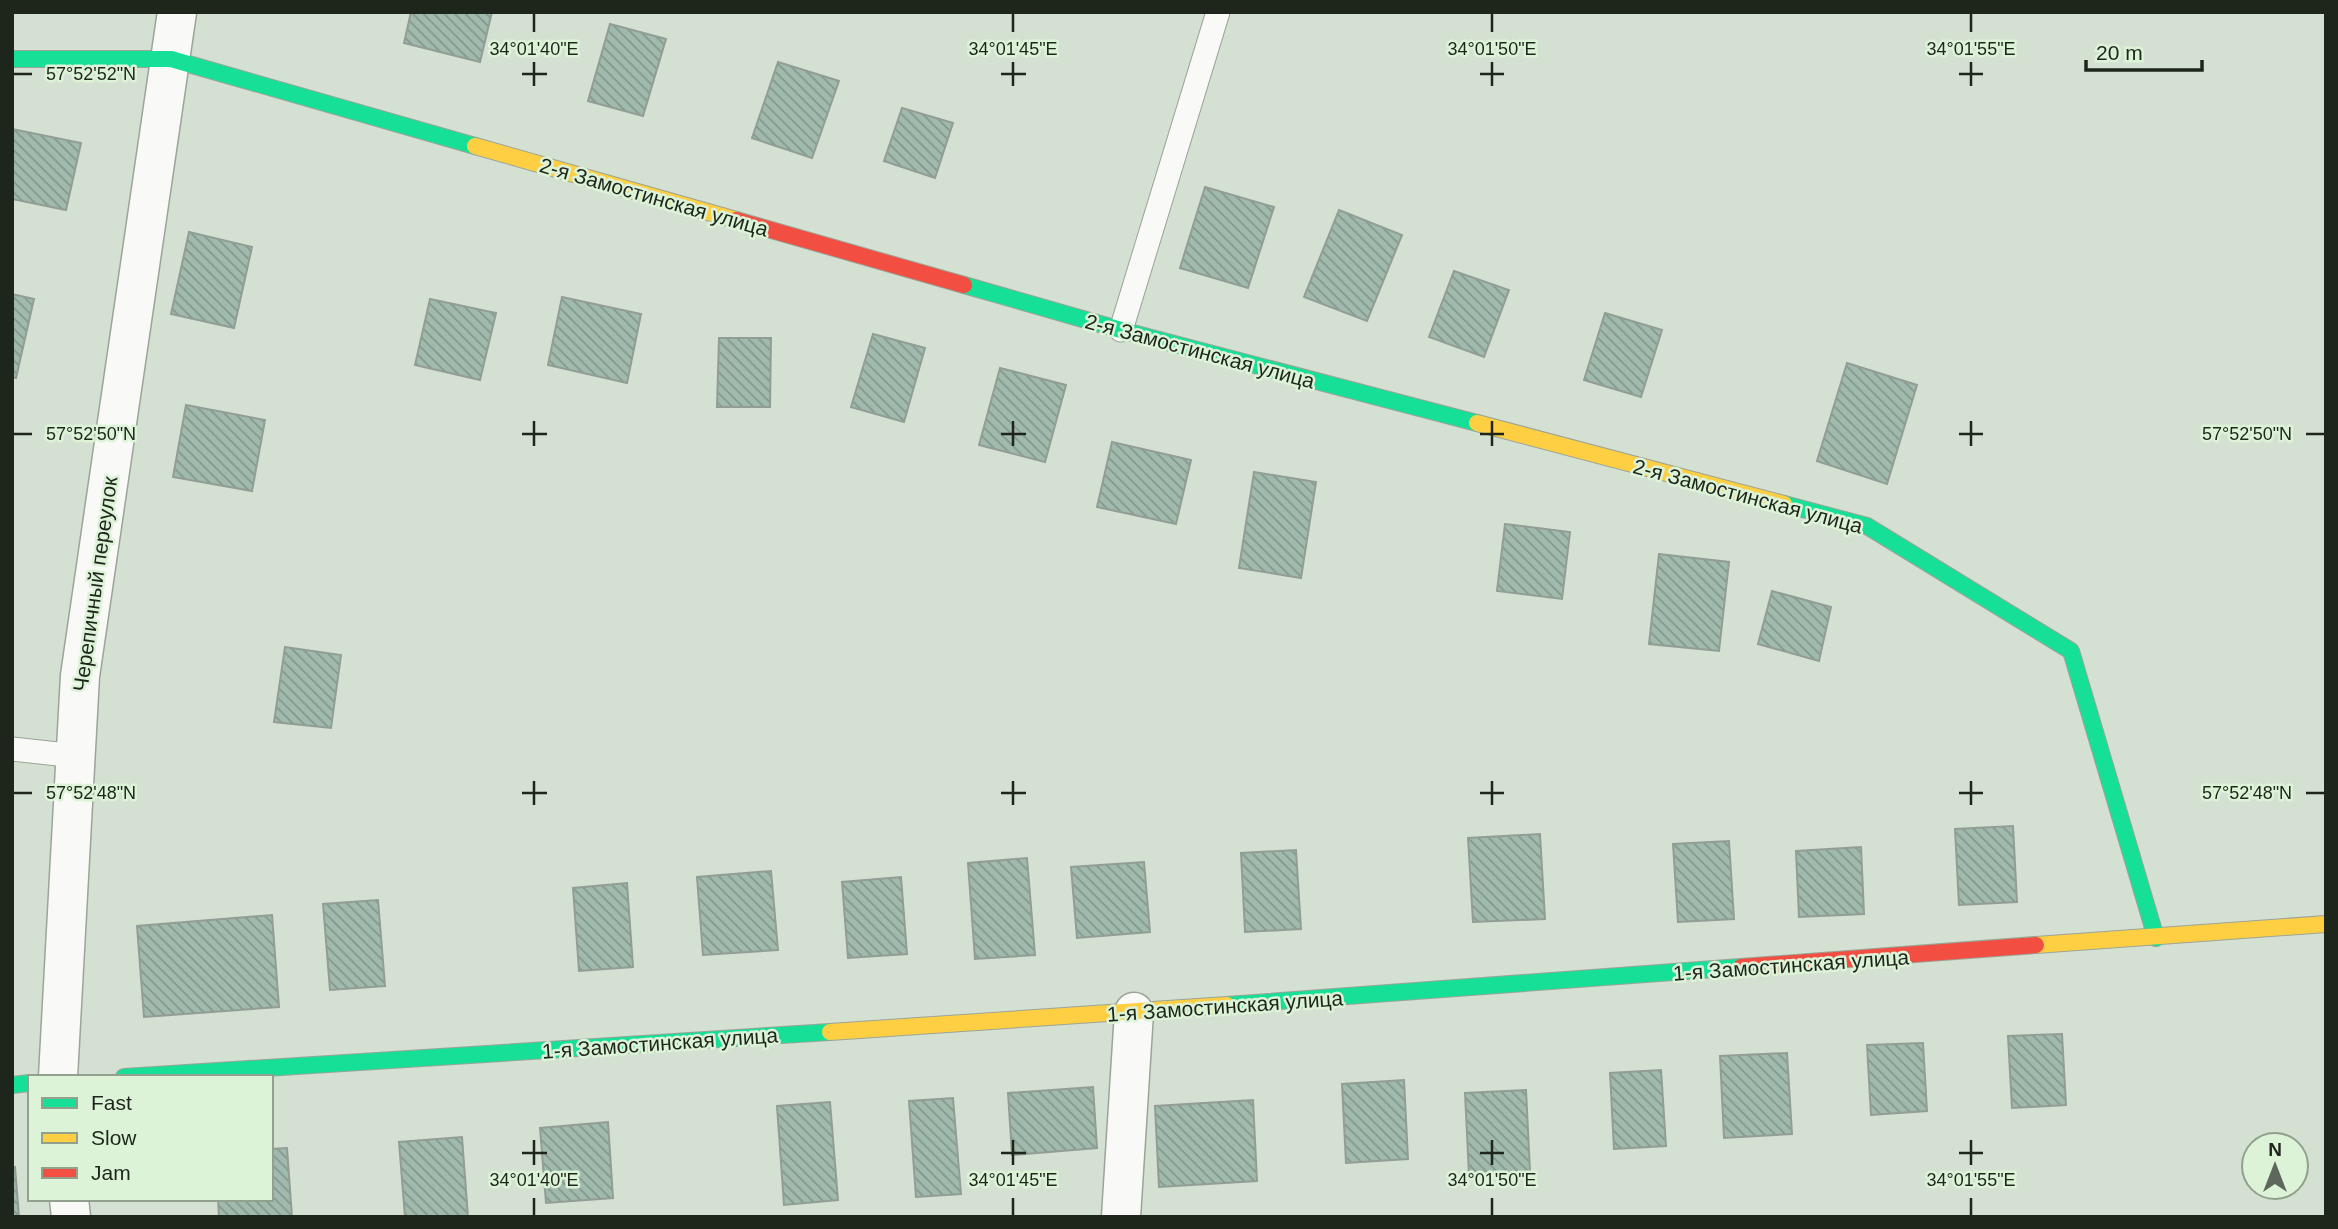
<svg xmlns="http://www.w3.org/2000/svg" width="2338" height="1229" viewBox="0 0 2338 1229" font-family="Arial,sans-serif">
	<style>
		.building { fill: url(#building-back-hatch); stroke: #929e95; stroke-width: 2 }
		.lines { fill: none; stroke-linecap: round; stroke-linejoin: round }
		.lane-casing { stroke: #9ba498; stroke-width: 25 }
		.street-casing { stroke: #9ba498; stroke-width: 41 }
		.fast-casing { stroke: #9ba498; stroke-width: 18 }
		.slow-casing { stroke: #9ba498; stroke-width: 18 }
		.jam-casing { stroke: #9ba498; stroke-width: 18 }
		.lane { stroke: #f9faf8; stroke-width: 23 }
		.street { stroke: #f9faf8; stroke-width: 38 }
		.fast { stroke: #16e098; stroke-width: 16 }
		.slow { stroke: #ffcf43; stroke-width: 16 }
		.jam { stroke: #f24e42; stroke-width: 16 }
		.ticks { fill: none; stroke: #1e261c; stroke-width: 2.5 }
		.labels { text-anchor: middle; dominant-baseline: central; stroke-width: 5; stroke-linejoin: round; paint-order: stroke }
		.street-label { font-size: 21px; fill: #1e261c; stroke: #ddf3d8 }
		.ticks-label { font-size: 18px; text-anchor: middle; fill: #1e261c; stroke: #ddf3d8; stroke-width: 5; stroke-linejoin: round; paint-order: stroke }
	</style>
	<defs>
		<pattern id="building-back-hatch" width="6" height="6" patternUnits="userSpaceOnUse" patternTransform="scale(1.75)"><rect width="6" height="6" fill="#a1baae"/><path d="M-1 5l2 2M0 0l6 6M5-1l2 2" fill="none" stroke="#83978d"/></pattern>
	</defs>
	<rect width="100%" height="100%" fill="#d4e0d1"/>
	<!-- building -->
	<g class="building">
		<polygon points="411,12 492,12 480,62 404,43"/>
		<polygon points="610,24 666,39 643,116 588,101"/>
		<polygon points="778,62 839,81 812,158 752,138"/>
		<polygon points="902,108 953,123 935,178 884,161"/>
		<polygon points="12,129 81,143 66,210 12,199"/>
		<polygon points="1205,187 1274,207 1248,288 1180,268"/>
		<polygon points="1339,210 1402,235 1367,321 1304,297"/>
		<polygon points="189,232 252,247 234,328 171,314"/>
		<polygon points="1454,271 1509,290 1484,357 1429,337"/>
		<polygon points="12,294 34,299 16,378 12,377"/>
		<polygon points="562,297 641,314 627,383 548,365"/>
		<polygon points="430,299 496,313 480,380 415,365"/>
		<polygon points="1605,313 1662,330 1641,397 1584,380"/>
		<polygon points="873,334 925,348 904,422 851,407"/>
		<polygon points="719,338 771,338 770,407 717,407"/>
		<polygon points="1847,363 1917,385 1887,484 1817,461"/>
		<polygon points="1000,368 1066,385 1045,462 979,445"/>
		<polygon points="186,405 265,420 252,491 173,477"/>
		<polygon points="1112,442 1191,460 1176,524 1097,507"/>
		<polygon points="1254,472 1316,482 1301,578 1239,568"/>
		<polygon points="1505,524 1570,532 1562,599 1497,591"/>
		<polygon points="1659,554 1729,562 1719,651 1649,644"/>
		<polygon points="1772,591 1831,607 1819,661 1758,644"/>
		<polygon points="285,647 341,655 331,728 274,722"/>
		<polygon points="2013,826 2017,902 1959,905 1955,829"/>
		<polygon points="1540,834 1545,919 1473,922 1468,838"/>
		<polygon points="1729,841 1734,919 1678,922 1673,844"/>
		<polygon points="1861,847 1864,914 1799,917 1796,851"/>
		<polygon points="1296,850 1301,929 1245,932 1241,853"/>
		<polygon points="1027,858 1035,955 975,959 968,863"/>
		<polygon points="1144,862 1150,932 1077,938 1071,867"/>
		<polygon points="771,871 778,950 703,955 697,877"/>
		<polygon points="901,877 907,954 848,958 842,882"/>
		<polygon points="627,883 633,967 579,971 573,888"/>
		<polygon points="378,900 385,986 330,990 323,904"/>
		<polygon points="272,915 279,1007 144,1017 137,926"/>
		<polygon points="2062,1034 2066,1105 2012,1108 2008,1036"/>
		<polygon points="1923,1043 1927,1111 1871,1115 1867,1045"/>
		<polygon points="1787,1053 1792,1134 1724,1138 1720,1056"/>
		<polygon points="1661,1070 1666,1146 1614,1149 1610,1073"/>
		<polygon points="1404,1080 1408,1159 1346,1163 1342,1084"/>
		<polygon points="1093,1087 1097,1148 1012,1155 1008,1093"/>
		<polygon points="1526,1090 1530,1171 1469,1175 1465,1093"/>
		<polygon points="953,1098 961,1194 916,1197 909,1101"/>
		<polygon points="1253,1100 1257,1181 1159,1187 1155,1106"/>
		<polygon points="830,1102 838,1200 784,1205 777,1106"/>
		<polygon points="608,1122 613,1198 546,1203 540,1128"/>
		<polygon points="462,1137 468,1217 405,1217 399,1142"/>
		<polygon points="287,1148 292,1217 219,1217 218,1199 271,1199 271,1149"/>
		<polygon points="12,1167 15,1167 19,1217 12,1217"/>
	</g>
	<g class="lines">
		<defs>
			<g id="lane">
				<polyline points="1121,330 1218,12"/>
				<polyline points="12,749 76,756"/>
			</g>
			<g id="street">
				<polyline points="58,1077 80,676 177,12"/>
				<polyline points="69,1199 71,1217"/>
				<polyline points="1121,1217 1134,1012"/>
			</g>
			<g id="fast">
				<polyline points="12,59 171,59 475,146"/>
				<polyline points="964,285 1121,330 1477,423"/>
				<polyline points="1784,504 1867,526 2071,651 2156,938"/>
				<polyline points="1227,1005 1741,967"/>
				<polyline points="124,1077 830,1032"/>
				<polyline points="12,1085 30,1083"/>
			</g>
			<g id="slow">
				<polyline points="475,146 736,220"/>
				<polyline points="1477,423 1784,504"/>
				<polyline points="2036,945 2326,924"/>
				<polyline points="830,1032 1227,1005"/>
			</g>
			<g id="jam">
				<polyline points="736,220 964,285"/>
				<polyline points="1741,967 2036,945"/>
			</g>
		</defs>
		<!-- lane casing -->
		<use href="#lane" class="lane-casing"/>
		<!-- street casing -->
		<use href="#street" class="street-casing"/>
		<!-- fast casing -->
		<use href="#fast" class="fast-casing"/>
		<!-- slow casing -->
		<use href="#slow" class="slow-casing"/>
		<!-- jam casing -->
		<use href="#jam" class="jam-casing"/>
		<!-- lane -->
		<use href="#lane" class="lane"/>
		<!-- street -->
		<use href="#street" class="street"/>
		<!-- fast -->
		<use href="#fast" class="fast"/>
		<!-- slow -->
		<use href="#slow" class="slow"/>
		<!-- jam -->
		<use href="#jam" class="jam"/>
	</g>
	<!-- ticks -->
	<path class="ticks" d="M534,14V32M1013,14V32M1492,14V32M1971,14V32M534,62V86M1013,62V86M1492,62V86M1971,62V86M14,74H32M522,74H547M1001,74H1026M1480,74H1504M1959,74H1983M534,421V446M1013,421V446M1492,421V446M1971,421V446M14,434H32M522,434H547M1001,434H1026M1480,434H1504M1959,434H1983M2306,434H2324M534,781V805M1013,781V805M1492,781V805M1971,781V805M14,793H32M522,793H547M1001,793H1026M1480,793H1504M1959,793H1983M2306,793H2324M534,1140V1165M1013,1140V1165M1492,1140V1165M1971,1140V1165M522,1153H547M1001,1153H1026M1480,1153H1504M1959,1153H1983M534,1198V1215M1013,1198V1215M1492,1198V1215M1971,1198V1215"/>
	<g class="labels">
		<!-- street labels -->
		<g class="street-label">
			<text transform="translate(654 197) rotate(16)">2-я Замостинская улица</text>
			<text transform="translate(1200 351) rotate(15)">2-я Замостинская улица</text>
			<text transform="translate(1748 496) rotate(15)">2-я Замостинская улица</text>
			<text transform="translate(95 584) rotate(-82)">Черепичный переулок</text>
			<text transform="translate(1791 965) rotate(-4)">1-я Замостинская улица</text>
			<text transform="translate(1225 1006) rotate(-4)">1-я Замостинская улица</text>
			<text transform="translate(660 1043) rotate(-4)">1-я Замостинская улица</text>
		</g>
	</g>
	<g class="ticks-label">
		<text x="534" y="55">34°01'40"E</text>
		<text x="1013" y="55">34°01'45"E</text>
		<text x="1492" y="55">34°01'50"E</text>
		<text x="1971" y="55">34°01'55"E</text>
		<text x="91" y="80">57°52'52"N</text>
		<text x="91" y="440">57°52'50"N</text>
		<text x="2247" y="440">57°52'50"N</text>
		<text x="91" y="799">57°52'48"N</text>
		<text x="2247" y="799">57°52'48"N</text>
		<text x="534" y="1186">34°01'40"E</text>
		<text x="1013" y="1186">34°01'45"E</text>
		<text x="1492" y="1186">34°01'50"E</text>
		<text x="1971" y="1186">34°01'55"E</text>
	</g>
	<!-- border -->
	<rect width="2338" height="1229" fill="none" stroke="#1e261c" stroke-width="28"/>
	<!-- legend -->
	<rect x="28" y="1075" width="245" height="126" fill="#ddf3d8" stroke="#91a18d" stroke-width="2"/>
	<rect x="42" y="1098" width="35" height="10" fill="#16e098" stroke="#91a18d" stroke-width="2"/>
	<text x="91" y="1110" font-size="21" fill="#1e261c">Fast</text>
	<rect x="42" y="1133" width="35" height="10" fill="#ffcf43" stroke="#91a18d" stroke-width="2"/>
	<text x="91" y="1145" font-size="21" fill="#1e261c">Slow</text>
	<rect x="42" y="1168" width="35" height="10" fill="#f24e42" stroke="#91a18d" stroke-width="2"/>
	<text x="91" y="1180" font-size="21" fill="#1e261c">Jam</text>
	<!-- north arrow -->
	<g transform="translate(2275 1166)"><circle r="33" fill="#ddf3d8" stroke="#91a18d" stroke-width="2"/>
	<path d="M0-5L12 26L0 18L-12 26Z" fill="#5e675b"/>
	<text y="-10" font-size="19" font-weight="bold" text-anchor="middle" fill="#1e261c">N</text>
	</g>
	<!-- scale -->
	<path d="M2086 60v10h116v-10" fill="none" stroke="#1e261c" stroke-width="3.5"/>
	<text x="2096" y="60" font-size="21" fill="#1e261c" stroke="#ddf3d8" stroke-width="5" paint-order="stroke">20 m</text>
</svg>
